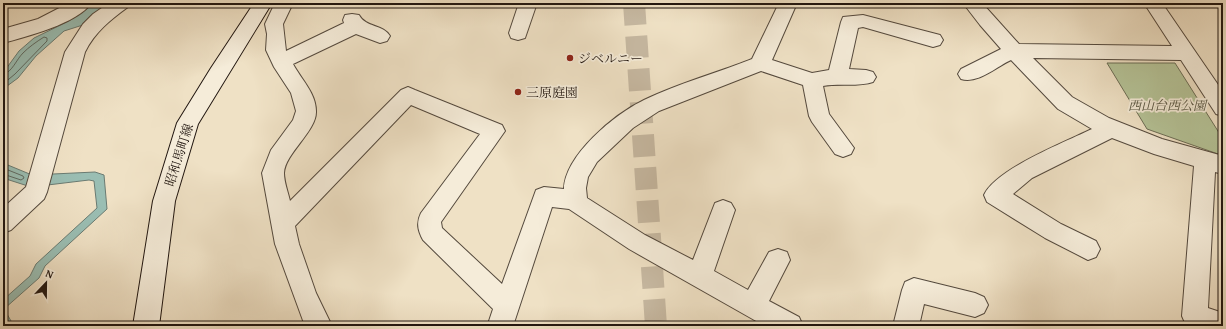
<svg xmlns="http://www.w3.org/2000/svg" width="1226" height="329" viewBox="0 0 1226 329" font-family="'Gentium Book Plus','Noto Serif JP',serif">
	<style>
		.green { fill: #b5c397; stroke: #6b6c54 }
		.water { fill: #9abeb3; stroke: #6a7b72 }
		.lines { fill: none; stroke-linecap: round; stroke-linejoin: round }
		.shore { stroke: #5e6a62; stroke-width: 1 }
		.motorway-tunnel { stroke: #c6b8a1; stroke-width: 22; stroke-dasharray: 22 11; stroke-linecap: butt }
		.minor-casing { stroke: #54493d; stroke-width: 2 }
		.secondary-casing { stroke: #211610; stroke-width: 2 }
		.minor { fill: #f5ecd9; fill-rule: evenodd }
		.secondary { fill: #f5ecd9; fill-rule: evenodd }
		.poi-dot { fill: #8f2418; stroke: #f5ecd9; stroke-width: 1.5 }
		.labels { text-anchor: middle; dominant-baseline: central; stroke-width: 3.5; stroke-linejoin: round; paint-order: stroke }
		.poi-label { font-size: 13px; fill: #211610; stroke: #f5ecd9; text-anchor: start }
		.park-label { font-size: 13px; font-style: italic; fill: #55533f; stroke: #f5ecd9 }
		.street-label { font-size: 13px; fill: #211610; stroke: #f5ecd9 }
	</style>
	<rect width="100%" height="100%" fill="#efe1c5"/>
	<filter id="stains"><feTurbulence type="fractalNoise" baseFrequency=".005" numOctaves="4"/><feColorMatrix values="0 0 0 0 .2 0 0 0 0 .09 0 0 0 0 .02 0 0 0 .5 -.17"/></filter>
	<radialGradient id="worn" r=".72"><stop offset=".6" stop-color="#630" stop-opacity="0"/><stop offset="1" stop-color="#630" stop-opacity=".3"/></radialGradient>
	<!-- green -->
	<polygon class="green" points="1107,63 1175,63 1223,139 1223,148 1218,154 1147,129"/>
	<!-- water -->
	<g class="water">
		<polygon points="95,3 116,3 86,24 64,31 36,56 18,78 3,89 3,73 19,51 34,38 69,21"/>
		<polygon points="3,163 32,175 95,172 104,175 107,209 45,266 39,278 4,309 14,326 3,326 3,300 30,276 36,264 97,208 94,181 89,180 31,187 3,178"/>
	</g>
	<g class="lines">
		<!-- shore -->
		<g class="shore">
			<path d="M3,75C13,71 16,60 23,53C29,47 36,42 44,37L47,38V41L15,74L3,84"/>
			<polyline points="3,168 23,176 24,178 21,180 3,174"/>
		</g>
		<!-- motorway-tunnel -->
		<polyline class="motorway-tunnel" points="634,3 656,326"/>
		<defs>
			<g id="minor">
				<path d="M69,3H91C79,23 25,37 3,43V29L38,19Z"/>
				<path d="M109,3H131L128,7C110,20 95,32 85,52L47,192L44,199L11,230L3,233V208L26,187L65,52L83,24L93,14Z"/>
				<path d="M275,3H293L283,24L286,51L344,23L343,20L345,15L352,14L359,15C366,28 383,24 390,36L387,41L380,43L356,34L293,64C301,79 316,93 316,111C317,131 285,153 284,173C284,182 288,192 290,201L401,90L408,87L415,90L502,125L505,131L441,222L442,228L502,284L536,190L544,187L564,189C565,155 615,114 644,100C679,83 717,73 752,59L779,3H797L772,60L812,73L829,70L841,22L843,17L863,15L940,35L943,40L940,45L933,47L863,27L858,28L849,69L866,70L873,72L876,77L873,82C859,87 839,83 823,86L829,114L854,148L851,154L843,157L835,154L812,122L809,116L803,85L761,71L659,111L633,128L597,162L588,177L586,188L587,198L645,235L693,260L715,203L723,200L731,203L735,210L714,271L748,290L769,252L778,249L787,252L790,260L769,301L799,317L803,326H765L629,249L569,209L552,207L513,326H489L488,324L493,309L423,240C418,231 416,223 421,213L480,134L411,105L295,226L299,244L316,293L332,326H305L275,244L262,173L271,150L293,120L296,111L291,93L274,67L266,50L267,34L265,24Z"/>
				<polygon points="519,3 537,3 525,38 518,40 511,38 509,33"/>
				<path d="M963,3H982L1019,44L1172,46L1144,3H1162L1223,92V116L1216,114L1181,60L1033,58L1072,97L1109,118L1162,139L1223,156V174L1215,172L1208,308L1223,313V326H1190L1186,325L1182,316L1194,166L1154,154L1112,138L1032,178L1013,194L1061,224L1096,241L1100,249L1096,257L1088,260L1045,238L987,202L984,195C996,169 1065,142 1092,129L1058,109L1011,60C996,67 978,84 961,79L958,74L961,69L1001,49L980,25Z"/>
				<polygon points="914,278 975,293 984,297 988,305 984,313 975,317 924,304 919,326 893,326 902,290 905,282"/>
			</g>
			<polygon id="secondary" points="254,3 272,3 198,124 175,201 159,326 133,326 153,201 177,123 211,68"/>
		</defs>
		<!-- minor casing -->
		<use href="#minor" class="minor-casing"/>
		<!-- secondary casing -->
		<use href="#secondary" class="secondary-casing"/>
		<!-- minor -->
		<use href="#minor" class="minor"/>
		<!-- secondary -->
		<use href="#secondary" class="secondary"/>
	</g>
	<!-- markers -->
	<g class="poi-dot">
		<circle cx="570" cy="58" r="4"/>
		<circle cx="518" cy="92" r="4"/>
	</g>
	<g class="labels">
		<!-- poi labels -->
		<g class="poi-label">
			<text x="578" y="58">ジベルニー</text>
			<text x="526" y="92">三原庭園</text>
		</g>
		<!-- park labels -->
		<g class="park-label">
			<text x="1167" y="105">西山台西公園</text>
		</g>
		<!-- street labels -->
		<g class="street-label">
			<text transform="translate(179 155) rotate(-72)">昭和馬町線</text>
		</g>
	</g>
	<!-- margin -->
	<rect width="1226" height="329" fill="none" stroke="#efe1c5" stroke-width="16"/>
	<rect x="4" y="4" width="1218" height="321" fill="none" stroke="#211610" stroke-width="2"/>
	<rect x="8" y="8" width="1210" height="313" fill="none" stroke="#211610"/>
	<!-- north arrow -->
	<g transform="translate(46 283) rotate(22)" stroke="#f5ecd9" stroke-width="3" paint-order="stroke">
	<path d="M0-3L7 15L0 10L-7 15Z" fill="#211610"/>
	<text y="-6" font-size="11" font-weight="bold" text-anchor="middle" fill="#211610">N</text>
	</g>
	<rect width="100%" height="100%" filter="url(#stains)"/>
	<rect width="100%" height="100%" fill="url(#worn)"/>
</svg>
